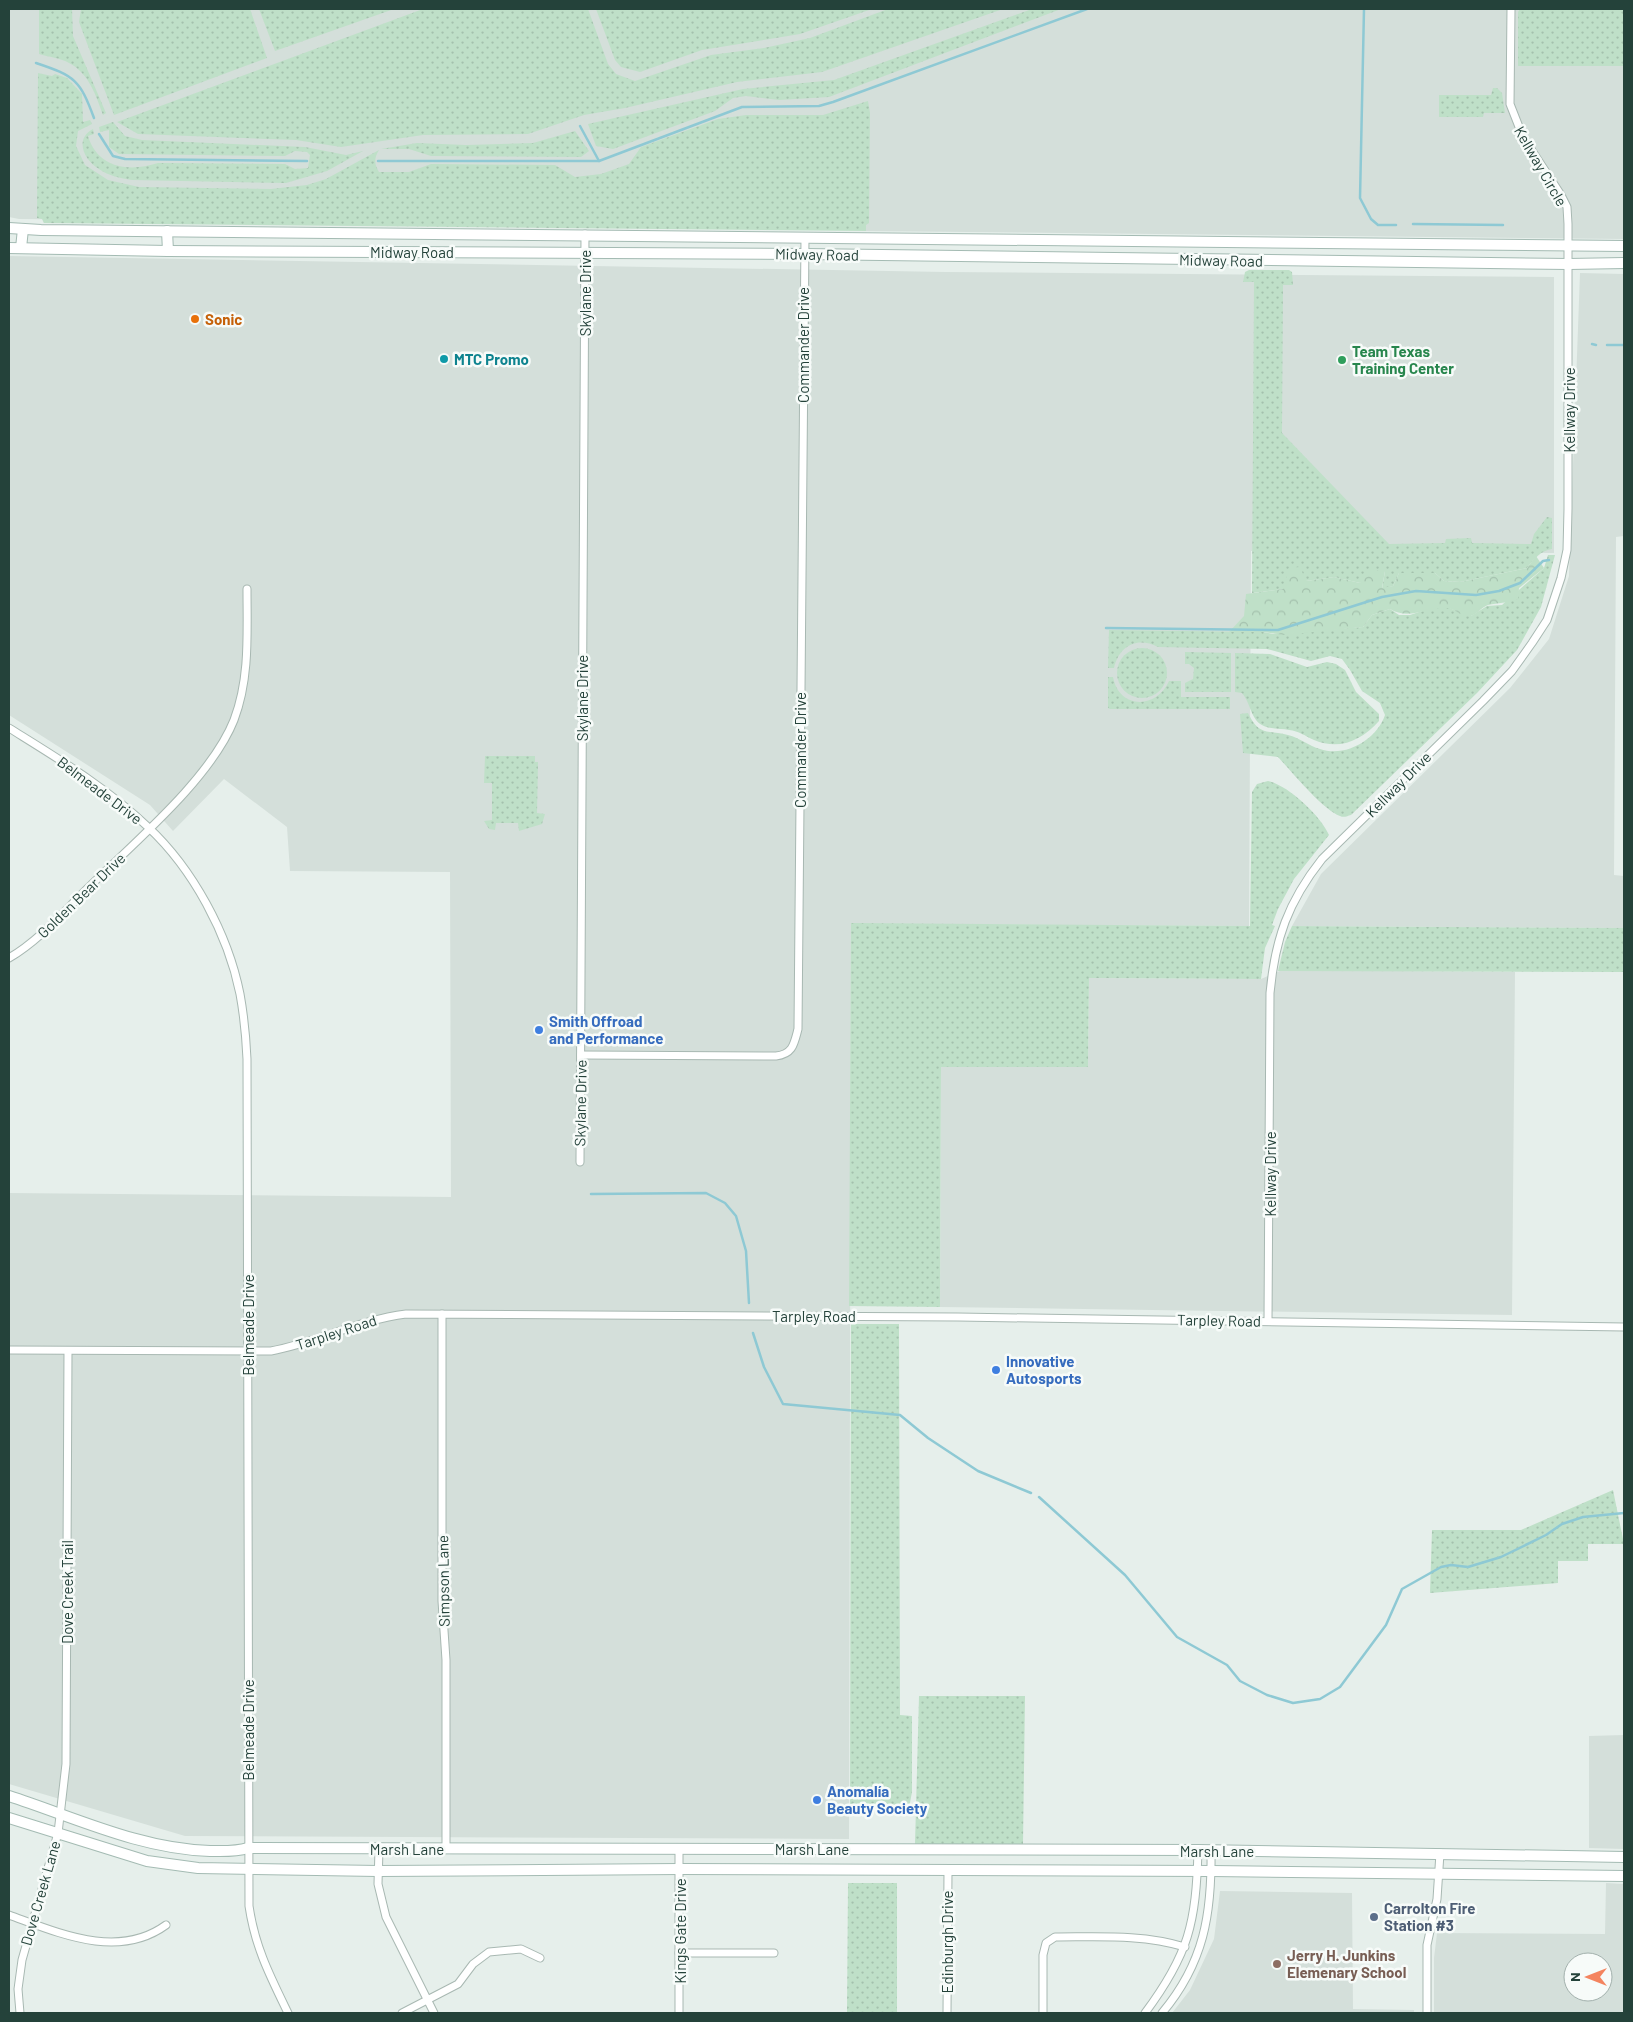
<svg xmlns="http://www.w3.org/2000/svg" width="1633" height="2022" viewBox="0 0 1633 2022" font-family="Barlow,sans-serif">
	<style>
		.built { fill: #d4dfda; fill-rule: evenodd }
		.grass { fill: url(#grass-dots) }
		.forest { fill: url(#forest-crowns) }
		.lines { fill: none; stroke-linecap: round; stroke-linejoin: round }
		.stream { stroke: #8ec9d4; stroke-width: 2.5 }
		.minor-casing { stroke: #a8b8b2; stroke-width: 9 }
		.secondary-casing { stroke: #a4bbb3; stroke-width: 12 }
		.minor { stroke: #fff; stroke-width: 7 }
		.secondary { stroke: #fff; stroke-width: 10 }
		.food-dot { fill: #e8710a; stroke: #f7fbf9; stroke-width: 2 }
		.culture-dot { fill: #0f9aa8; stroke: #f7fbf9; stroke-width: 2 }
		.leisure-dot { fill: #2e9e5b; stroke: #f7fbf9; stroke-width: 2 }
		.shop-dot { fill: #3f7fe0; stroke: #f7fbf9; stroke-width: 2 }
		.service-dot { fill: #5c6f8a; stroke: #f7fbf9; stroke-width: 2 }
		.education-dot { fill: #8d6e63; stroke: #f7fbf9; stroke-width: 2 }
		.labels { text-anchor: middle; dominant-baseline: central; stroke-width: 5; stroke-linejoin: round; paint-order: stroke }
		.street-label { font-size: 15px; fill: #24423a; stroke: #f7fbf9 }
		.food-label { font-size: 15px; font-weight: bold; fill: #c56008; stroke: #f7fbf9; text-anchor: start }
		.leisure-label { font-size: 15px; font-weight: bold; fill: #27864d; stroke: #f7fbf9; text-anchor: start }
		.culture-label { font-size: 15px; font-weight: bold; fill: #0d838f; stroke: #f7fbf9; text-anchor: start }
		.shop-label { font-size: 15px; font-weight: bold; fill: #366cbe; stroke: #f7fbf9; text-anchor: start }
		.service-label { font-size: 15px; font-weight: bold; fill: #4e5e75; stroke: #f7fbf9; text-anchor: start }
		.education-label { font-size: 15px; font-weight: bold; fill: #785e54; stroke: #f7fbf9; text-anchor: start }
	</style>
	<defs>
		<pattern id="grass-dots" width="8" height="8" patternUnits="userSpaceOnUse" patternTransform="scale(1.25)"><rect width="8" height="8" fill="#bfe0c8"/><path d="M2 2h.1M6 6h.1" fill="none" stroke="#a4c1ad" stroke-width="1.8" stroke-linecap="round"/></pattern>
		<pattern id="forest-crowns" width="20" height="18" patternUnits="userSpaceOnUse" patternTransform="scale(1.25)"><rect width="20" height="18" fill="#bfe0c8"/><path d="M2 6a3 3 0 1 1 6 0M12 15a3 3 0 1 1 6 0" fill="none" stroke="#a4c1ad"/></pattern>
	</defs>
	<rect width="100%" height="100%" fill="#e6efeb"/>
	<!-- built -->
	<g class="built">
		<polygon points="9,9 1624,9 1624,239 866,231 866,102 766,226 19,219 9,217"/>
		<polygon points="9,256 945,272 1554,277 1554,553 1251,551 1249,926 851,924 849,1839 185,1836 9,1784 9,1193 451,1197 450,872 290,871 287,827 224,779 173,831 150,805 9,715"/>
		<polygon points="1580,273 1624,274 1624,536 1616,537 1614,875 1624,876 1624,928 1292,926 1321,874 1510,688 1549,639 1569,576"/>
		<polygon points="1282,970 1515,972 1512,1315 940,1307 941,1067 1088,1067 1089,978 1261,979"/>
		<polygon points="1624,1735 1624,1849 1589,1848 1589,1736"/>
		<path d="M1606,1883L1624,1884V2013H1434V1958L1437,1933L1605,1934ZM1573,1962H1603V1992H1573Z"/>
		<polygon points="1220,1891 1352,1893 1353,2009 1414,2010 1414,2013 1172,2013 1190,1990 1214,1939"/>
	</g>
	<!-- grass -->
	<g class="grass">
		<path d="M39,9H72L73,36L106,113L103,115C96,96 89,73 69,63C61,58 48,57 39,54Z"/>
		<polygon points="81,9 250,9 267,58 114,115 79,22"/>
		<polygon points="259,9 394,9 275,51"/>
		<polygon points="423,9 588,9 608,64 616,74 635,81 711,55 764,48 810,38 888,9 1003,9 822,72 737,82 625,108 584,115 528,134 423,135 341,147 296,140 138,134 117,122"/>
		<polygon points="596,9 872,9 800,34 702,50 640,72 621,67 615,60"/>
		<polygon points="1032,9 1061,9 829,97 779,100 746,96 733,98 715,111 613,149 596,146 588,124 743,89 834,80"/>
		<polygon points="1520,9 1624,9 1624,66 1518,66 1518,12"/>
		<path d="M38,73L52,76L55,74L67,78L82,94L83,122L90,120L92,124L78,131L76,146L85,165L108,180L139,187L271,189L307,185L326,179L379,150C374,158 374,164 379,172H409L431,164L555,165L575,177L601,174L629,164L641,147L718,119L746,115H823L868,101L870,113L869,223L866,225V231L44,223L42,219L37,218Z"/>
		<polygon points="1493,88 1497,88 1502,93 1505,113 1484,113 1483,117 1439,117 1439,95 1491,95"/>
		<path d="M113,122L125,136L142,140L305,147L346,155L363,151L327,171L286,183L132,180C120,178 109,176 99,169C84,160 74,139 93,129L94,134L88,136C98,169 130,172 158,163L285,164L295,169L308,168L310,155L307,152L295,151L285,156L119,154L109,147V130L100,132L99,127Z"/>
		<polygon points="575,131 589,151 581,157 431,156 409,149 381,149 417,143 466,145 533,143"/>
		<path d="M1249,270H1289L1292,272L1293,285H1283L1282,433L1389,544L1445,543L1446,539L1471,538L1472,543L1531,544L1534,534L1547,517L1552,518V549C1540,551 1534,559 1527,568L1460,582L1444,581L1435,573H1399L1393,586L1382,589L1385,571L1360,583L1334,577L1306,581L1283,589L1252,593L1254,282H1243L1245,272Z"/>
		<path d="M1548,555H1555L1541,607L1517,650L1477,693L1351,815C1347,816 1344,818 1340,816C1323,810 1291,771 1278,757L1243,753L1240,714L1248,713C1259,736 1267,730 1288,735C1300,738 1309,746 1320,749C1346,758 1377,739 1385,715L1380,703L1362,691L1350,670L1342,659L1330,656L1311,661L1267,649L1158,647C1137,636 1119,646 1114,668H1108L1109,630L1263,632L1273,634L1363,627L1372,615L1390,609L1399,615H1410L1431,608H1450L1462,614L1471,616L1487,606L1502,605L1544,568Z"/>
		<circle cx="1142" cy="673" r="25"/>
		<polygon points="1185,652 1231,653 1231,692 1185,692 1185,683 1193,679 1194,668 1189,664 1185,664"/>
		<path d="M1235,653L1270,654L1307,667L1327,662L1336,664L1345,670L1356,692L1379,714V721C1362,740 1340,751 1314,740C1305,736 1299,731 1289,730C1279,728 1263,730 1256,720C1250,712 1249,701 1242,693L1235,692Z"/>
		<path d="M1108,677H1113C1119,709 1156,710 1169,681H1181V697H1230V709H1110L1108,708Z"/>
		<polygon points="485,756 535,756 535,762 538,762 537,813 545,814 542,824 519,831 518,823 496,823 495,830 489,829 484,821 492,820 492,783 484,783"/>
		<path d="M1268,781C1288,785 1321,816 1329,835L1294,879L1278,909L1272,925L1275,926L1265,948L1261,979L1089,978L1088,1067H941L940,1307L849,1306L851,923L1250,926L1252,792L1257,784Z"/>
		<polygon points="1292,926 1624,928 1624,972 1278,971 1285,942"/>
		<polygon points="851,1324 899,1324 900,1715 912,1716 912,1792 909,1808 850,1807"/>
		<polygon points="1613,1490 1624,1544 1588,1544 1588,1561 1558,1561 1558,1583 1430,1593 1432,1530 1521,1530"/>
		<polygon points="919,1696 1025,1696 1023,1844 915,1844"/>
		<polygon points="848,1883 897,1883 897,2013 847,2013"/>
	</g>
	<!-- forest -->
	<path class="forest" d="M1536,556L1544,568L1519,588L1518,599C1507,603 1498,603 1488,605C1482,607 1477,614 1471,616C1462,618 1455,608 1446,608C1426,608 1408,620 1390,609L1372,615L1363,627L1285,635L1263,632H1229L1244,616L1246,594L1283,589L1289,568L1300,567L1306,581L1334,577L1360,583L1368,569L1385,571L1382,588L1393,586L1399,573H1435L1444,581L1460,582L1527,568Z"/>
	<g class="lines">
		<!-- stream -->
		<g class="stream">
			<polyline points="1364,9 1360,198 1371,219 1378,225 1396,225"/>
			<path d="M36,63C75,76 80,80 94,118"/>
			<polyline points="580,126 599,161"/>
			<polyline points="99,134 113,156 125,159 307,161"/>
			<polyline points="378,161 599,161 742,107 819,106 833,102 1087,9"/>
			<polyline points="1413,224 1503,225"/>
			<polyline points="1592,344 1596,345"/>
			<polyline points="1607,345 1624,345"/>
			<polyline points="1106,628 1278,630 1382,597 1416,591 1476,595 1499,591 1520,583 1543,561 1549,560"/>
			<polyline points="591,1194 706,1193 725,1203 736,1216 746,1251 749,1303"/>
			<polyline points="753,1333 764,1367 783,1404 900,1415 928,1438 978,1471 1031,1493"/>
			<polyline points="1039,1497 1125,1575 1177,1637 1227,1665 1240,1681 1267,1695 1293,1703 1320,1699 1340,1687 1386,1625 1402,1589 1441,1567 1451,1565 1468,1567 1501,1557 1546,1535 1562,1524 1583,1517 1624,1513"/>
		</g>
		<defs>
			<g id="minor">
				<path d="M9,728C57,758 106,787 148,827C193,869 228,934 240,994C244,1016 246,1037 247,1059L249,1906C255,1947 270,1976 288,2013"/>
				<path d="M9,958C40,940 65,910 91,885C136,841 211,778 234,720C250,678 247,633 247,589"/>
				<path d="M581,1055L776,1056C793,1054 794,1044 798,1029L805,237"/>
				<polyline points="580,1162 585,234"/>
				<polyline points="442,1314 442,1601 446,1660 446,1849"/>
				<path d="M1268,1321L1270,993C1275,939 1288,902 1322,859L1483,701L1512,671L1532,643L1547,620L1561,578L1567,550L1568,509V224L1567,207L1561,195L1523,137L1510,104L1511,9"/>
				<path d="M9,1350L271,1351C318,1342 359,1320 406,1314L958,1317L1624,1327"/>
				<polyline points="379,1849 378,1884 386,1917 434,2013"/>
				<polyline points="679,1849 679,2013"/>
				<path d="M9,1915C59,1933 118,1960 166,1925"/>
				<polyline points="679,1953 774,1953"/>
				<polyline points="20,2013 18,1989 22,1960 58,1833 66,1764 68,1351"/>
				<polyline points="402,2013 458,1984 473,1964 489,1952 521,1949 540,1958"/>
				<polyline points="947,2013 948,1871"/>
				<path d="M1043,2013V1955L1046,1943L1055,1937C1099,1937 1143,1934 1185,1947"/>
				<path d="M1145,2013C1189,1954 1196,1923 1198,1850"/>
				<path d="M1162,2013C1204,1963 1212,1914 1211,1850"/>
				<polyline points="1427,2013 1427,1945 1437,1899 1440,1853"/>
			</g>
			<g id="secondary">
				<polyline points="9,228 41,230 1624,246"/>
				<polyline points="167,231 168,251"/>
				<polyline points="9,248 168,251 804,254 1569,264 1624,263"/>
				<polyline points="21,248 23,229"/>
				<path d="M9,1796C74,1817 140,1849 210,1851C223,1851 235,1852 248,1848L1198,1850L1624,1857"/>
				<polyline points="9,1818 147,1861 198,1868 378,1871 680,1869 1212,1871 1624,1876"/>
			</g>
		</defs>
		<!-- minor casing -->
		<use href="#minor" class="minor-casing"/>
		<!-- secondary casing -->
		<use href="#secondary" class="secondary-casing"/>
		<!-- minor -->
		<use href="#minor" class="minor"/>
		<!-- secondary -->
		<use href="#secondary" class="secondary"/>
	</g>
	<!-- markers -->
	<circle class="food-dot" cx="195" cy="319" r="5"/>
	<circle class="culture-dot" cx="444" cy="359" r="5"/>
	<circle class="leisure-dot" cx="1342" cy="360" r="5"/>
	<g class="shop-dot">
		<circle cx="539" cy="1030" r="5"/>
		<circle cx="996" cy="1370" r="5"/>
		<circle cx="817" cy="1800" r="5"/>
	</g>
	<circle class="service-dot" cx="1374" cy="1917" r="5"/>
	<circle class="education-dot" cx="1277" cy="1964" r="5"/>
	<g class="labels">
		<!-- street labels -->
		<g class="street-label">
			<text transform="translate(1541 166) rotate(60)">Kellway Circle</text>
			<text x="412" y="252">Midway Road</text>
			<text transform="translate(817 254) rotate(1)">Midway Road</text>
			<text transform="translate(1221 260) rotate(1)">Midway Road</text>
			<text transform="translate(585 293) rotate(-90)">Skylane Drive</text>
			<text transform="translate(803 345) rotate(-90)">Commander Drive</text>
			<text transform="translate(1569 410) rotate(-90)">Kellway Drive</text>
			<text transform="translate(582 698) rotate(-90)">Skylane Drive</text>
			<text transform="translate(800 750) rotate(-90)">Commander Drive</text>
			<text transform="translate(1398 784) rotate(-45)">Kellway Drive</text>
			<text transform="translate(100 790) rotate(37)">Belmeade Drive</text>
			<text transform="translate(81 895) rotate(-44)">Golden Bear Drive</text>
			<text transform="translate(580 1103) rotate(-89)">Skylane Drive</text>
			<text transform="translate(1270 1174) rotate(-90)">Kellway Drive</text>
			<text x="814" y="1316">Tarpley Road</text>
			<text transform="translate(1219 1320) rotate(1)">Tarpley Road</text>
			<text transform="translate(248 1325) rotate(-90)">Belmeade Drive</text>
			<text transform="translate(336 1332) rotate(-18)">Tarpley Road</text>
			<text transform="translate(443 1581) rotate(-91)">Simpson Lane</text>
			<text transform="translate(67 1592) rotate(-90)">Dove Creek Trail</text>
			<text transform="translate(248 1730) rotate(-90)">Belmeade Drive</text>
			<text x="407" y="1849">Marsh Lane</text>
			<text x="812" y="1849">Marsh Lane</text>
			<text x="1217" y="1851">Marsh Lane</text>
			<text transform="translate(40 1893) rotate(-74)">Dove Creek Lane</text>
			<text transform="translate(680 1931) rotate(-90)">Kings Gate Drive</text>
			<text transform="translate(947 1942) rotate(-90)">Edinburgh Drive</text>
		</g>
		<!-- food labels -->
		<g class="food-label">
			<text x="205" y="319">Sonic</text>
		</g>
		<!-- leisure labels -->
		<g class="leisure-label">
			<text x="1352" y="351">Team Texas<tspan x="1352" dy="17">Training Center</tspan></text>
		</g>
		<!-- culture labels -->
		<g class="culture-label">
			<text x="454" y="359">MTC Promo</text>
		</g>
		<!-- shop labels -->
		<g class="shop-label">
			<text x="549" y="1021">Smith Offroad<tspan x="549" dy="17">and Performance</tspan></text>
			<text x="1006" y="1361">Innovative<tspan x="1006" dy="17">Autosports</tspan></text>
			<text x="827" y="1791">Anomalía<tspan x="827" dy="17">Beauty Society</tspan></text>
		</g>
		<!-- service labels -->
		<g class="service-label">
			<text x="1384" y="1908">Carrolton Fire<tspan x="1384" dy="17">Station #3</tspan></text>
		</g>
		<!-- education labels -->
		<g class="education-label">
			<text x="1287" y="1955">Jerry H. Junkins<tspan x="1287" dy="17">Elemenary School</tspan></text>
		</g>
	</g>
	<!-- border -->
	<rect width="1633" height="2022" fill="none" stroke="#24423a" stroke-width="20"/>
	<!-- north arrow -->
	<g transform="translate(1588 1977) rotate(270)"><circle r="24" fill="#f7fbf9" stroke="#a3b1ad"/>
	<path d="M0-4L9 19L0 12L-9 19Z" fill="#f4845f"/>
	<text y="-8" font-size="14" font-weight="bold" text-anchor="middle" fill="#24423a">N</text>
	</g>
</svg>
